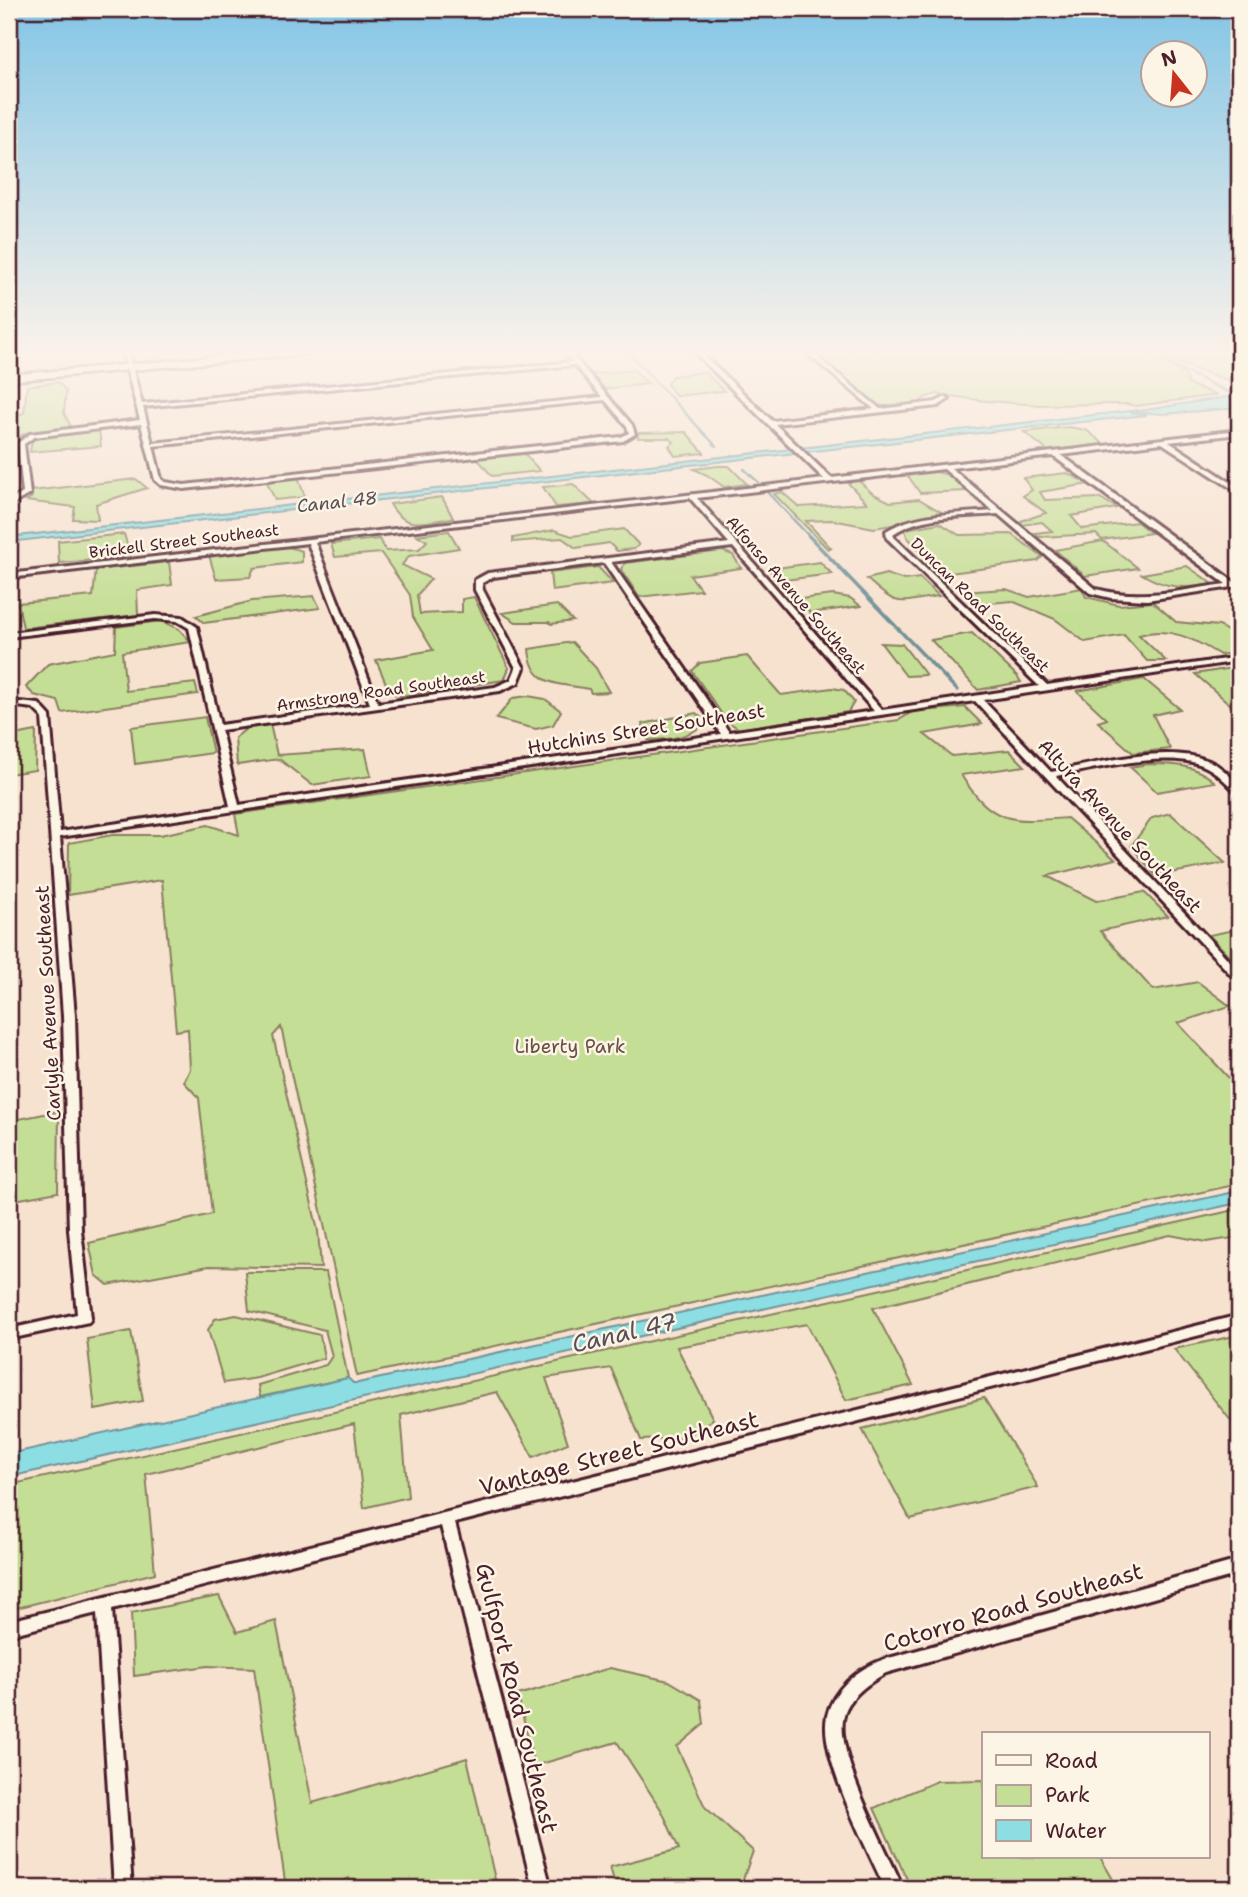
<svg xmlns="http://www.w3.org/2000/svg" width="1248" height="1897" viewBox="0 0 1248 1897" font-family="'Shantell Sans',sans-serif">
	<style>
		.built { fill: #f3d4c1 }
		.green { fill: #c5de95; stroke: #887e60; stroke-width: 2 }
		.water { fill: #8cdee3; stroke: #729299; stroke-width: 2 }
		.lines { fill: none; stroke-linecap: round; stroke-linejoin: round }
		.stream-far1 { stroke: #729299; stroke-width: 2.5 }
		.stream { stroke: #729299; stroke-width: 3.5 }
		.street-casing { stroke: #4a1f2b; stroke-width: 6 }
		.secondary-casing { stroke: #4a1f2b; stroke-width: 5 }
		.street { fill: #fcf5e5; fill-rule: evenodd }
		.secondary { fill: #fcf5e5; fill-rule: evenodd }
		.labels { text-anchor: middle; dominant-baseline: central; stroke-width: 5; stroke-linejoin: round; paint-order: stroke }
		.far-street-label { font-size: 16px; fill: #4a1f2b; stroke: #fcf5e5 }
		.far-water-label { font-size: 18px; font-style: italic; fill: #5a4f59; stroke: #fcf5e5 }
		.street-label { font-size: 19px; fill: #4a1f2b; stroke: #fcf5e5 }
		.park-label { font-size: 19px; fill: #694f46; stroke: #fcf5e5 }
		.near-street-label { font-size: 23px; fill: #4a1f2b; stroke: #fcf5e5 }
		.near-water-label { font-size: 24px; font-style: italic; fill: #5a4f59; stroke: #fcf5e5 }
	</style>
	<rect width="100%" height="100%" fill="#f7e2d0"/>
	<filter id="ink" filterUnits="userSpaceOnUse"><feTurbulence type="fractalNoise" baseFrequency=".0143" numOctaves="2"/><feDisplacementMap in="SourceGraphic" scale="14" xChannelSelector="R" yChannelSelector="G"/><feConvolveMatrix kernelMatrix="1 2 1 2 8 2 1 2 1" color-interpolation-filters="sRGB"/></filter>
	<g filter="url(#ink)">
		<!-- built -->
		<polygon class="built" points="9,351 67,351 73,371 9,377"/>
		<!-- green -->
		<g class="green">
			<polygon points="812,351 1239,351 1239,384 1169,360 1164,363 1185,375 1188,384 1217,395 1136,406 1126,404 1039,405 986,401 936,394 924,398 919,404 887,407 878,405"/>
			<polygon points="634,370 648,384 604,389 591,374"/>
			<polygon points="705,372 724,391 676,396 667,384 672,376"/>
			<polygon points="58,382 66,391 64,413 71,427 26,433 9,442 9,417 24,413 27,386"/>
			<polygon points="1068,427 1086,430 1104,444 1048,451 1024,432"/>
			<polygon points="99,429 101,446 30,452 32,439 43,435"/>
			<polygon points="686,432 704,453 675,456 669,446 674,442 669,438 638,438 638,433"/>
			<polygon points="523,452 540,471 492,476 476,457"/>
			<polygon points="718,466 729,466 747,484 724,487 707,475 694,469"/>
			<polygon points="933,471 951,476 966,491 920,493 908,476"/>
			<polygon points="1067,473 1089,484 1040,492 1045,500 1100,498 1117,508 1071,516 1082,529 1137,522 1151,533 1102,540 1096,534 1040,537 1035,533 1052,531 1042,522 1022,525 1021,521 1046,513 1023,496 1032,490 1023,478"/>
			<polygon points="298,477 305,497 275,500 266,480"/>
			<polygon points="136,479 147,488 96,504 98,520 73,519 75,507 26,501 32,497 32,491"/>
			<polygon points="859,481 872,493 890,502 919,499 948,516 874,528 832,520 806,521 831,548 828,549 774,494 782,492 799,507 867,503 847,482"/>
			<polygon points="573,484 594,504 556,507 543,487"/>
			<path d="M442,497L453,518C426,521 405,532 390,504Z"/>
			<polygon points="940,523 959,535 1012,534 1042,557 1038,561 943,574 907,537 905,529"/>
			<polygon points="624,529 639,545 634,549 617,551 609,543 576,548 562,538 513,542 513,538 554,530 572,536"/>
			<polygon points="449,531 459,548 409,556 402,565 431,579 417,595 420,614 462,612 462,599 474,597 509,668 504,680 401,696 390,693 376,660 433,650 413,617 410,595 381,553 335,557 331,544 379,539 386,551 419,549 427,541 417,535"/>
			<polygon points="124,534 131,557 59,563 58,541"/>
			<polygon points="1103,541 1138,568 1085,576 1055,550"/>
			<polygon points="285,546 302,551 302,562 254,568 250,577 216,579 209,555"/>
			<polygon points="722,551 733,555 741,568 690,575 701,590 639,597 621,569 625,563"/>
			<polygon points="169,562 172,585 137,590 138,615 23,628 18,603 93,596 96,570"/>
			<polygon points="820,562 832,574 777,581 769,569"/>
			<path d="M1187,566L1213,584C1185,589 1167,589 1142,574Z"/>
			<polygon points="598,567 613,583 552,591 550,573"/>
			<path d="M886,574L904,580L920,578L939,596C897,602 899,609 867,579Z"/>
			<path d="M1082,588L1086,597L1119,605L1153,602L1176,622L1219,626L1239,638V652L1220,655C1194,639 1170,626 1139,635L1166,661H1147L1124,635L1085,642L1055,619L1012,601L979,604L961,592L1006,589L1029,597Z"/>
			<polygon points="833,595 850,598 861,606 810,613 800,599"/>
			<polygon points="314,596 320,608 204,623 196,616 252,601"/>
			<polygon points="557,605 573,621 551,624 549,622 516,622 502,613"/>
			<polygon points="161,621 179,629 191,642 122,652 126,691 195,683 198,694 62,713 58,701 34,695 26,687 48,664 115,651 116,627"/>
			<polygon points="972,633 1017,676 1021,682 978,690 931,640"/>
			<path d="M572,642L596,668L609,692L591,693L589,689C558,683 532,687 529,649Z"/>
			<polygon points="881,643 902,644 926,675 906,676"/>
			<polygon points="747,656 781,695 832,688 844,690 854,702 848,712 739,729 726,720 692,671 700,663"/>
			<polygon points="1239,667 1239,712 1195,674"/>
			<polygon points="1144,679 1180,709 1153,715 1170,749 1133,753 1098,722 1107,719 1077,691"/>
			<polygon points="528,696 545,699 561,711 553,725 536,729 496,719 513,698"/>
			<path d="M965,707L982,724L924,734L952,756L1009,750L1025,766L961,775C993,825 1011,822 1067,818L1115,859L1047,876L1096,901L1144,892L1168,916L1100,931L1153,990L1198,982L1230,1006L1178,1023L1239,1089V1184L357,1376L281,1027L273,1036L318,1231L321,1268L209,1266L108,1285L96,1275L89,1243L212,1214L199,1098L184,1082L190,1069L188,1029L176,1031L162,880L68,895L69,843L112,835H160L208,825L239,835L235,814L899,720L912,712Z"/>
			<path d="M696,713L707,723C688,737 671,740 648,740L642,724Z"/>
			<polygon points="205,717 213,753 135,764 131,727"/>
			<polygon points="270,724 277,755 365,749 371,776 312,785 279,759 237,765 235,738 247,728"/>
			<polygon points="36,731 35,770 9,774 9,736"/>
			<path d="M1148,764C1174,764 1194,764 1215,782L1157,792L1130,767Z"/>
			<polygon points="1170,813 1225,863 1156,876 1131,846 1152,818"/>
			<polygon points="1239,929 1239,966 1209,935"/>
			<polygon points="59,1111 58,1192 9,1201 9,1121"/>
			<polygon points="1239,1209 1239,1237 1207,1242 1170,1235 873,1308 913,1385 846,1400 807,1324 677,1347 713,1419 685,1438 641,1440 611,1368 546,1378 568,1443 533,1457 497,1392 401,1415 408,1497 364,1508 354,1424 146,1474 155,1573 9,1610 9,1485"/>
			<polygon points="245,1272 326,1272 348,1378 260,1397 258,1385 326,1365 332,1356 325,1330 249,1311"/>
			<polygon points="236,1315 320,1335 324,1358 257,1378 224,1383 208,1330 215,1319"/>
			<polygon points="131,1331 143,1401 95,1410 87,1339"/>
			<polygon points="1239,1335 1239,1431 1174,1349"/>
			<polygon points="984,1398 1038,1487 910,1519 862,1429"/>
			<polygon points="219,1596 237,1632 276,1621 312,1803 467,1758 497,1888 353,1888 349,1878 328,1888 286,1888 254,1668 208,1666 134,1676 131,1613"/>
			<polygon points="610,1668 669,1681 701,1700 704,1724 677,1747 705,1807 753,1851 742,1882 723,1888 616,1888 610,1867 679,1849 662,1811 617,1742 534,1766 518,1695"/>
			<polygon points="984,1780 984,1857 1100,1857 1118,1888 911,1888 874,1808 937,1781"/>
		</g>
		<!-- water -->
		<g class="water">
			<polygon points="1239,395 1239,408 1163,414 1133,412"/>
			<polygon points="1138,410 1130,412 1147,415 805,452 800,448"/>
			<polygon points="792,449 796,453 9,542 9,537"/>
			<polygon points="1239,1191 1238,1203 9,1477 9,1454 348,1378 353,1383 358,1383"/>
		</g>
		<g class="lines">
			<!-- stream-far1 -->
			<g class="stream-far1">
				<polyline points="627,351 716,446"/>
				<polyline points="1143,351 1234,395"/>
				<polyline points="744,469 758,482"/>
				<polyline points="767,492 810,537"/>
			</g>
			<!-- stream -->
			<polyline class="stream" points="808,535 957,690"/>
			<defs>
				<g id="street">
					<path d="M122,351H128L142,404L572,362L563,351H569L632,425L635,434L623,441L184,489L161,485L155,480L141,424L34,437L24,444L30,494L9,506V501L23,493L18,443L30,434L140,420ZM575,365L602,397L152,443L143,407ZM605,400L627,426L629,433L621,437L184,485L165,482L161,479L153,446Z"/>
					<path d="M693,351H699L772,421L874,409L804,351H810L880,409L936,402L946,397L949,399L938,406L775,424L831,478L1239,430V434L1169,442L1239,488V493L1162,443L1061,455L1234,582H1239V586L1147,600L1111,598L1090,593L998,514C965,517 922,514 893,534L894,537L1047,685L1239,657V661L983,700L1051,772C1095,764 1167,743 1209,761C1221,766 1230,776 1239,785V793L1236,792C1226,782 1215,770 1202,765C1164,750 1095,769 1056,776L1239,971V980L1235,979L975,701L60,837L75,1016L81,1230L91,1318L89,1322L84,1323L9,1339V1329L77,1314L69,1230L63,1016L42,717L33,708L9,705V701L39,704L50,716L60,832L230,806L189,628L177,621L155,619L9,637V633L155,615L182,617L197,627L220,725L370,704L308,543L9,578V574L824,479ZM1053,456L1226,584C1182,590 1140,601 1096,589L951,468ZM944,469L993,511C959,514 917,512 886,531L887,538L1039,686L882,710L697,498ZM690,498L729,543L488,573L475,580V590L516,668L511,680L495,687L378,703L315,542ZM733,547L874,711L729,732L611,562ZM604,563L721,734L239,805L221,730L500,691L518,683L524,668L483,590L482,583L493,577Z"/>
					<polygon points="1232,1317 1239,1318 1239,1328 1232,1327 455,1523 551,1888 533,1888 441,1526 112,1609 132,1888 114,1888 97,1613 9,1635 9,1621"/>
					<path d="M1239,1560V1574L886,1673C870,1682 849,1696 844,1715C833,1753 887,1849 903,1888H885C868,1850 818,1755 827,1716C833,1689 858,1669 882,1660Z"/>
				</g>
				<polygon id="secondary" points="279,351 311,351 307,354 9,381 9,375"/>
			</defs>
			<!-- street casing -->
			<use href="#street" class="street-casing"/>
			<!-- secondary casing -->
			<use href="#secondary" class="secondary-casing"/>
			<!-- street -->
			<use href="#street" class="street"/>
			<!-- secondary -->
			<use href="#secondary" class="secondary"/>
		</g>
	</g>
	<!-- sky -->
	<linearGradient id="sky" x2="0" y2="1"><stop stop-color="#83c5e6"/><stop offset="0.57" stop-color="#fbf2ea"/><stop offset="1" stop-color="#fbf2ea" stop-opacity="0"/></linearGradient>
	<rect width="1248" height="617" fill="url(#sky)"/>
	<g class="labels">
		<!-- far-street labels -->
		<g class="far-street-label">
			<text transform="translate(184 541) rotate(-7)">Brickell Street Southeast</text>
			<text transform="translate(796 595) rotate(49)">Alfonso Avenue Southeast</text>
			<text transform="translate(980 605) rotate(44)">Duncan Road Southeast</text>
			<text transform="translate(381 691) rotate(-8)">Armstrong Road Southeast</text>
		</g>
		<!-- far-water labels -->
		<g class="far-water-label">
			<text transform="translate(337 502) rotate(-6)">Canal 48</text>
		</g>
		<!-- street labels -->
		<g class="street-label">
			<text transform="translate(646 729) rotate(-9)">Hutchins Street Southeast</text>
			<text transform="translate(1120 826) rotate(47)">Altura Avenue Southeast</text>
			<text transform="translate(48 1003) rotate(-93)">Carlyle Avenue Southeast</text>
		</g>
		<!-- park labels -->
		<g class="park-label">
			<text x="570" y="1046">Liberty Park</text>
		</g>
		<!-- near-street labels -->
		<g class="near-street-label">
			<text transform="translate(619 1453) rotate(-14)">Vantage Street Southeast</text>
			<text transform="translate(1013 1607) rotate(-16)">Cotorro Road Southeast</text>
			<text transform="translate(517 1698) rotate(76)">Gulfport Road Southeast</text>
		</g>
		<!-- near-water labels -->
		<g class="near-water-label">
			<text transform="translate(624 1333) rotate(-13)">Canal 47</text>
		</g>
	</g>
	<!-- margin -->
	<rect width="1248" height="1897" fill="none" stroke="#fcf5e5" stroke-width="35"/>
	<rect x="18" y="18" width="1213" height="1862" fill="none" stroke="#4a1f2b" stroke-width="2.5" filter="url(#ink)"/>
	<!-- legend -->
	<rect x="982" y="1732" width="228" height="126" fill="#fcf5e5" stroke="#b59f9b" stroke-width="2"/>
	<rect x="996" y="1755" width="35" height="10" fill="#fcf5e5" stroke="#b59f9b" stroke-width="2"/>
	<text x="1045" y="1768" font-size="21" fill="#4a1f2b">Road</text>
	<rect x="996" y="1785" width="35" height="21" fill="#c5de95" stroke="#b59f9b" stroke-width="2"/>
	<text x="1045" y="1802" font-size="21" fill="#4a1f2b">Park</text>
	<rect x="996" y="1820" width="35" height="21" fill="#8cdee3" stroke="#b59f9b" stroke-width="2"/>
	<text x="1045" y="1838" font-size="21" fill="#4a1f2b">Water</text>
	<!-- north arrow -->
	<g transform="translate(1174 74) rotate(343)"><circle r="33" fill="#fcf5e5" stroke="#b59f9b" stroke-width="2"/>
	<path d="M0-5L12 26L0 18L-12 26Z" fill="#c8321e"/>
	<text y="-10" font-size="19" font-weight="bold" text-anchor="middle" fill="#4a1f2b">N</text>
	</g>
</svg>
